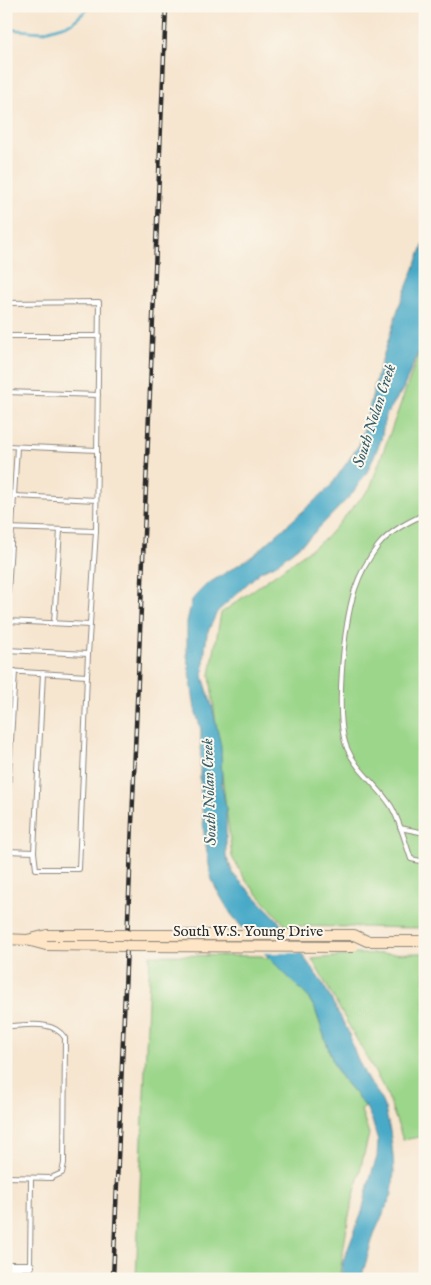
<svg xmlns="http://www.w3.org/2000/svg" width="431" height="1285" viewBox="0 0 431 1285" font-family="'IM FELL English',serif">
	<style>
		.green { fill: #9bd68a; stroke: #63805a }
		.water { fill: #49aac8; stroke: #3a6a7a }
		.pier { fill: #f6e5cf }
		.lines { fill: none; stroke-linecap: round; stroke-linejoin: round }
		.stream { stroke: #49aac8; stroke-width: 2.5 }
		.service-casing { stroke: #90887d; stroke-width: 6 }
		.minor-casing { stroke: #90887d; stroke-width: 10 }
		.secondary-casing { stroke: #90887d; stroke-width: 12 }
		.service { stroke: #fff; stroke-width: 4 }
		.minor { stroke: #fff; stroke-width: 8 }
		.secondary { stroke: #fee5c5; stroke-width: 10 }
		.rail-casing { stroke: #2b2b2b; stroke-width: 4.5 }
		.rail { stroke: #fbf7ec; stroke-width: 2.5; stroke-dasharray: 8; stroke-linecap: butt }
		.secondary-bridge-casing { stroke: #90887d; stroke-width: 12; stroke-linecap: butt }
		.secondary-bridge { stroke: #fee5c5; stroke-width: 10 }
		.labels { text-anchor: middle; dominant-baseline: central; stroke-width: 4; stroke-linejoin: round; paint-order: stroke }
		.street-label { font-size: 15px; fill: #2b2b2b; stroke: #fbf7ec }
		.water-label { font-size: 16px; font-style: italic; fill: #375e6a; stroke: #fbf7ec }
	</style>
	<rect width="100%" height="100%" fill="#fbf7ec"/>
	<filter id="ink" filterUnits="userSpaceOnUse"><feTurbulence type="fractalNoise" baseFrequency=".02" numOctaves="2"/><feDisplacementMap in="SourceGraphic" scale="10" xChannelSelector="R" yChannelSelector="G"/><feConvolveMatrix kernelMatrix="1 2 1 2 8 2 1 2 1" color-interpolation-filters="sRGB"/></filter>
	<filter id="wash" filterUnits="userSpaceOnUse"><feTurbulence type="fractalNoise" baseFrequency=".0096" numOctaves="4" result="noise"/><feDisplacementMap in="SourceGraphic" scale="20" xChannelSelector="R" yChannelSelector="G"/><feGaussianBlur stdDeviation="1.12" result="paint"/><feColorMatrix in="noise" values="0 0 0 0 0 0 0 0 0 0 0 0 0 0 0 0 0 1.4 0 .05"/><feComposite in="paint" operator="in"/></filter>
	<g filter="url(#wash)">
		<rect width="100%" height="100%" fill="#f6e5cf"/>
		<!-- green -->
		<g class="green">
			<polygon points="425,337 425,928 286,926 246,881 232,857 210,675 221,613 326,538 370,488"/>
			<polygon points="425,953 425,1136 403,1140 387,1094 312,959 345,956 355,954"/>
			<polygon points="150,955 262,956 265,958 269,958 308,997 315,1009 333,1062 340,1076 366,1107 361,1110 369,1134 348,1220 339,1279 136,1279"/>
		</g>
		<!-- water -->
		<polygon class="water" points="425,241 425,322 418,353 403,389 385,417 381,440 367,472 351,495 309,538 275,565 261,571 217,612 207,634 205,650 203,676 212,706 221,746 222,787 226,807 226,856 234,875 276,918 323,984 348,1031 355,1053 367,1079 379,1095 385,1109 390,1131 393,1155 394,1172 392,1194 374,1234 361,1279 341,1279 343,1262 362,1212 369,1181 377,1157 378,1141 372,1120 366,1107 340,1076 333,1062 315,1009 308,997 269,958 246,932 231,914 215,887 211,877 204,833 200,779 201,730 195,709 187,655 187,622 192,600 199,592 206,585 254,555 330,487 359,445 365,426 377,376 399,306"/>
		<!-- pier -->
		<polygon class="pier" points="240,928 287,928 304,953 261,953"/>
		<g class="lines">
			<!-- stream -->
			<polyline class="stream" points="6,29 42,32 72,23 91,6"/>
		</g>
	</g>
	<g filter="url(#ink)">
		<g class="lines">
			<defs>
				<g id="service">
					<polyline points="6,303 99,302 96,531"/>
					<polyline points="6,336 99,336"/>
					<polyline points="6,392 98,395"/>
					<polyline points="6,446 97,450"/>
					<polyline points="15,496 96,500"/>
					<polyline points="6,507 14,507"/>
					<path d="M425,514C408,522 390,531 378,546C368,559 360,574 355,589C344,624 334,715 347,748C357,772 378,785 391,806C400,821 405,842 411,859L425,862"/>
					<polyline points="6,528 96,531 88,654 6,650"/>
					<polyline points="7,621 90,625"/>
					<polyline points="54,623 60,530"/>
					<polyline points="6,625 17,447"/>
					<polyline points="6,671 87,676 88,654"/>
					<polyline points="43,673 34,852 36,869 79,869 87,676"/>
					<polyline points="6,828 15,671"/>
					<polyline points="400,828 425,833"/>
					<polyline points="6,851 34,852"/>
					<path d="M6,1026C26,1026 53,1019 65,1038L64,1163L62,1173L51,1178L6,1177"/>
					<polyline points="30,1266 31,1178"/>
				</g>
				<polyline id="minor" points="6,1266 30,1266"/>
				<g id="secondary">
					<polyline points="127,935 354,935 367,941 425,941"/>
					<polyline points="6,939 27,940 47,935"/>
					<polyline points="27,940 46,945 127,946"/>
				</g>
			</defs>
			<!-- service casing -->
			<use href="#service" class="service-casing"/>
			<!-- minor casing -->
			<use href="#minor" class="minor-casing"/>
			<!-- secondary casing -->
			<use href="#secondary" class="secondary-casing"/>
			<!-- service -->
			<use href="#service" class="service"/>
			<!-- minor -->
			<use href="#minor" class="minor"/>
			<!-- secondary -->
			<use href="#secondary" class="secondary"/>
			<defs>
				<polyline id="rail" points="113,1279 166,6"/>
			</defs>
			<!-- rail casing -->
			<use href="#rail" class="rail-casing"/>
			<!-- rail -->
			<use href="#rail" class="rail"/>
			<defs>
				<g id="secondary-bridge">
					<polyline points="47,935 127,935"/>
					<polyline points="127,946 353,947"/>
				</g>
			</defs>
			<!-- secondary-bridge casing -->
			<use href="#secondary-bridge" class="secondary-bridge-casing"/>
			<!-- secondary-bridge -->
			<use href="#secondary-bridge" class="secondary-bridge"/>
		</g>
	</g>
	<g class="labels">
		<!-- street labels -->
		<g class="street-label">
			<text x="248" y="931">South W.S. Young Drive</text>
		</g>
		<!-- water labels -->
		<g class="water-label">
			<text transform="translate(375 416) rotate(-72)">South Nolan Creek</text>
			<text transform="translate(210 792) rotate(-92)">South Nolan Creek</text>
		</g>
	</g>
	<!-- margin -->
	<rect width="431" height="1285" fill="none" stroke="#fbf7ec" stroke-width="25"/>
</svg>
